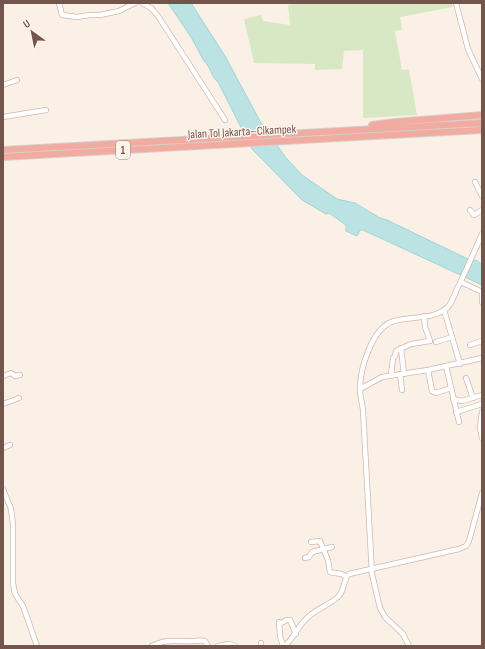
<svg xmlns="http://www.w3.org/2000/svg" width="485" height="649" viewBox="0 0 485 649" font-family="'Sofia Sans Condensed',sans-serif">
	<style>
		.green { fill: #d8e8c5 }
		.water { fill: #bbe3e3; stroke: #a2d3d5 }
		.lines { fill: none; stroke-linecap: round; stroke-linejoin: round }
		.minor-casing { stroke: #ceb9b0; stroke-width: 6 }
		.highway-casing { stroke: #d8cfcd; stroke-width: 8 }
		.minor { stroke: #fff; stroke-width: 4.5 }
		.highway { stroke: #f2aba0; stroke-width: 6 }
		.labels { text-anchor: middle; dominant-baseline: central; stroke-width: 3; stroke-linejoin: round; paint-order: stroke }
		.shield { fill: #fef4ec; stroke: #9d857c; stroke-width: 1 }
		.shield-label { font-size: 11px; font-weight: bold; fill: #73554c }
		.street-label { font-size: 12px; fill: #73554c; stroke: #fef4ec }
	</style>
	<rect width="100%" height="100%" fill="#fbf0e6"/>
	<!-- green -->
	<polygon class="green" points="294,3 452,3 453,7 400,17 402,30 395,31 402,70 409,69 417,115 363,118 363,50 344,51 342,69 315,70 315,64 254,63 244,19 261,15 263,21 290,25 288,5"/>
	<!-- water -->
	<path class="water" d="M168,3H191L225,56L261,123L286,158L302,175L337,199L355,203L380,218L387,220L472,261L476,260L482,265V285L363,230H360L357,236L346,231V225L329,213L326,214L302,200L252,149L218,82C211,77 211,67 204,61L191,37Z"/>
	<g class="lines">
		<defs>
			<g id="minor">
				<polyline points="59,3 62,15 77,17 90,15 100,15 119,11 135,3"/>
				<polyline points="142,3 151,8 158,16 225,120"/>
				<polyline points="456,3 468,49 482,79"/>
				<polyline points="3,85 17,80"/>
				<polyline points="3,117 46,110"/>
				<polyline points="475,182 482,196"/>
				<polyline points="470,210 474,215 482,210"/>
				<polyline points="461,282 482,292"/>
				<polyline points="482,293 482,302"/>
				<polyline points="444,310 460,364"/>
				<polyline points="436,342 452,337"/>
				<polyline points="470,345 482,341"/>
				<polyline points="401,348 404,374"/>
				<polyline points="446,366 459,422"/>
				<polyline points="428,370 432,391 436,393 451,388"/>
				<polyline points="400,374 402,390"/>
				<polyline points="391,375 393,358 395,356 396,351 411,344 430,341 425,327 424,316"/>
				<polyline points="3,376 11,373 15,376 20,375"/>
				<polyline points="466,378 473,398"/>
				<polyline points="360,389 382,377 428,370 482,358"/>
				<polyline points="453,399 462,401 482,395"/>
				<polyline points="3,404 19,398"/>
				<polyline points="456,412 482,404"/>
				<polyline points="482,412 480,428 482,438"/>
				<polyline points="3,448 10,445"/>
				<polyline points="3,489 11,509 13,524 13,583 15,594 23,606 37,646"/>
				<path d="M311,542L320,541L328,560L330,572C335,575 340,571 346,577"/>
				<polyline points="305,558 309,557 312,552 332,547"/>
				<polyline points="279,622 280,636 283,646"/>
				<polyline points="279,624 287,620 290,620 296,634"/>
				<polyline points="261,643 261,646"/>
				<path d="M152,646C167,638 177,642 193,641C198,641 200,640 205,641L208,646"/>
				<polyline points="218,646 229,644 235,646"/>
				<path d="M285,646C294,637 299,625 308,617C318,608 331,604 339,596C345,589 343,580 349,574L459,549L466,546L469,541L482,493"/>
				<path d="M409,646L403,634L385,617L380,608L372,574L363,410C362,403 360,396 360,389C360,369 372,327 394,321C410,316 433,320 447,308C452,303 454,296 457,289C466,271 474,252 482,234"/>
			</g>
			<g id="highway">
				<polyline points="372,125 395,122 482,115"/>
				<polyline points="3,150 482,123"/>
				<polyline points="3,157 482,130"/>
			</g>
		</defs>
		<!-- minor casing -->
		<use href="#minor" class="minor-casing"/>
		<!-- highway casing -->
		<use href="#highway" class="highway-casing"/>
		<!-- minor -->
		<use href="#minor" class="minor"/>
		<!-- highway -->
		<use href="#highway" class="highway"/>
	</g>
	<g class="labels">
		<!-- shield labels -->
		<rect class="shield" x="116" y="141" width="14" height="18" rx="3"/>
		<g class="shield-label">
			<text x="123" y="150">1</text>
		</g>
		<!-- street labels -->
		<g class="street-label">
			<text transform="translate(242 132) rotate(-3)">Jalan Tol Jakarta–Cikampek</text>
		</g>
	</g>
	<!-- border -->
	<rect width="485" height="649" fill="none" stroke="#73554c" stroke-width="8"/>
	<!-- north arrow -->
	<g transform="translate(32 32) rotate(327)" stroke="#fef4ec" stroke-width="3" paint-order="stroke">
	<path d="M0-3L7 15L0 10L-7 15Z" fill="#73554c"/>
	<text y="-6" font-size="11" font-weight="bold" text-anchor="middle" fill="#73554c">U</text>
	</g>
</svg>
